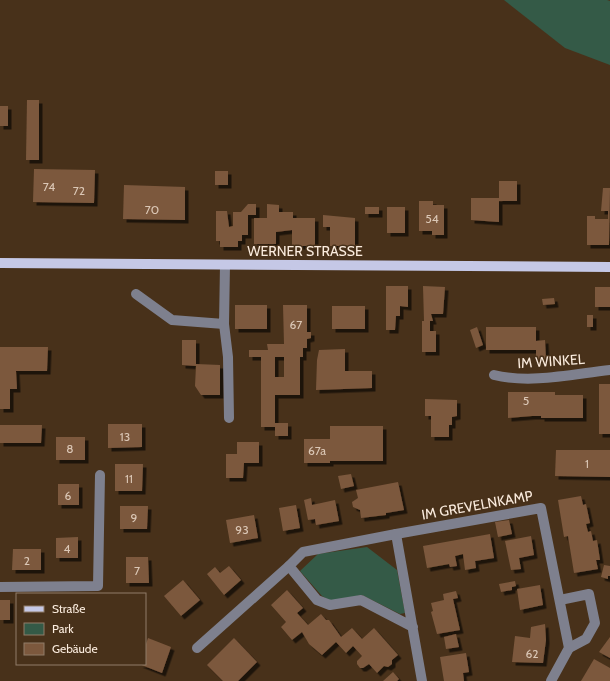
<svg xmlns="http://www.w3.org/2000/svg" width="610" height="681" viewBox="0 0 610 681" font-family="Cabin,sans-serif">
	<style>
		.green { fill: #345a47 }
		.building { fill: #7c583d; fill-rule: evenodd; filter: url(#shadow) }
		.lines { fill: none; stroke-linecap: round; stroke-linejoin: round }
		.minor { stroke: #7e808e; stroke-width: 10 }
		.major { stroke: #c5c8e6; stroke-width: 10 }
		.labels { text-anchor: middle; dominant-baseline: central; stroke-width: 3; stroke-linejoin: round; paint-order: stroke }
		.number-label { font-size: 12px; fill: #dbc7b6 }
		.street-label { font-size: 14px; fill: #fbecde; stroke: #48311a }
	</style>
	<defs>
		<filter id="shadow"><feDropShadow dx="3.5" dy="3.5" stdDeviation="0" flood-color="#0009"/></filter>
	</defs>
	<rect width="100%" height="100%" fill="#48311a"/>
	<!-- green -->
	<g class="green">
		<polygon points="504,0 607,0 610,1 610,65 565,48"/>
		<polygon points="367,547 397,570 405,613 400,614 362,595 331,601 322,596 300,571 318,554"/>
	</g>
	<!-- building -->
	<g class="building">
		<polygon points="27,100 39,100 39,160 26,160"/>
		<rect x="0" y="106" width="8" height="20"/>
		<polygon points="34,169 95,170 94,203 33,202"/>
		<rect x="215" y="171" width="13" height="14"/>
		<polygon points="499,181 517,181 517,201 499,201 499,222 471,220 471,198 499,198"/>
		<polygon points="124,185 185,187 185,220 123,219"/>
		<polygon points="603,188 610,188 609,245 587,245 587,216 595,216 595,219 608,219 608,211 601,211"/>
		<polygon points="419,201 433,201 433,205 444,205 444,235 432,235 432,231 419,231"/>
		<polygon points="248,204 256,204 256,215 248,215 248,235 242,235 242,241 238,241 238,247 220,247 220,241 216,241 216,211 227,211 229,227 233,226 233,212 241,212"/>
		<polygon points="267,204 279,205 279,212 293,212 293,218 315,218 315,246 292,246 292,230 276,232 276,244 254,244 254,218 267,218"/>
		<rect x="365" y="207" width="14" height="7"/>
		<rect x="387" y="207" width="18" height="26"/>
		<polygon points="323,215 355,218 355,246 330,246 330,227 323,227"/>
		<polygon points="386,286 408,286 408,307 400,306 400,316 396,316 395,330 386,330"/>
		<polygon points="423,286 445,287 443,314 431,314 433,321 430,321 430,331 436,331 436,352 422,352 422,321 424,321"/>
		<rect x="595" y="287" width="15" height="20"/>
		<polygon points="554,298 555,304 543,305 542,299"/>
		<rect x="235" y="305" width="32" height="24"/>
		<path d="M283,305H307V332H311V338L307,339V348H303V357H300V395H275V423H288V436H275V427H261V357H249V350H268L267,344H284ZM275,357H284V377H275Z"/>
		<rect x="332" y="306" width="33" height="23"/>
		<rect x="587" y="315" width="6" height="12"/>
		<polygon points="477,327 483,345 476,348 470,330"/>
		<polygon points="486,327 536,327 536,341 545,340 546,359 536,359 536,350 486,350"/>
		<polygon points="182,340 196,340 196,364 220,365 220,395 201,395 195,386 196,366 182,365"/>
		<polygon points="0,347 48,347 47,371 16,371 17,389 10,389 10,409 0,409"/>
		<polygon points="345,349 345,371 372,371 372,388 316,390 317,360 319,350"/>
		<rect x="599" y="384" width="11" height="50"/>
		<polygon points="508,392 555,392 555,395 583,395 583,418 541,418 541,416 532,416 508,418"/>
		<polygon points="425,399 457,400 457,416 452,417 452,425 449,425 449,437 431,437 431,416 425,416"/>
		<polygon points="108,424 142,424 142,447 108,448"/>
		<polygon points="0,425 42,425 41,443 0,443"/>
		<polygon points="330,426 383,426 383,461 330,461 330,463 304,463 304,439 330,439"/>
		<rect x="56" y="437" width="29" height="23"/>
		<polygon points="237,442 259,442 259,463 244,463 243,478 226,478 226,454 237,454"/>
		<polygon points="556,450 610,450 610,477 555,476"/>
		<polygon points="115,464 143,464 142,491 115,491"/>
		<polygon points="351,474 354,486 341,489 338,476"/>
		<polygon points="398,482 404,510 386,513 386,515 361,518 360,510 353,507 352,502 358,498 356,490"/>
		<rect x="58" y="484" width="21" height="21"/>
		<polygon points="581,496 583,505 586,504 590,523 586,524 588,532 591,531 593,541 597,540 600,560 596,560 598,569 574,573 568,536 564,537 558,500"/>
		<polygon points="311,498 312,505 335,500 339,521 316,525 315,519 308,520 304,500"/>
		<polygon points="296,505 300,528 283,531 279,508"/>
		<polygon points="120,506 148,506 147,529 120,529"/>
		<polygon points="254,515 258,538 230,543 226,520"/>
		<polygon points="509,520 512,534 498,537 495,522"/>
		<polygon points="490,534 494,558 475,561 476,568 465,570 463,554 455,556 457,566 450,567 449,564 427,568 423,546"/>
		<polygon points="531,536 534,555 519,558 521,569 511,570 505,541"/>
		<polygon points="78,537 78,558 56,558 56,538"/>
		<polygon points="13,549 41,549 41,570 12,570"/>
		<polygon points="126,557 148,557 149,583 126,583"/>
		<polygon points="604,565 610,566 610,576 608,576 608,579 601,577"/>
		<polygon points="229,566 241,580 224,595 207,574 215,567 220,573"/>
		<polygon points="183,580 200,600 181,616 164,596"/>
		<polygon points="515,581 516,586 512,587 512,590 501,592 499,584"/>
		<polygon points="540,585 543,605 520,610 517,589"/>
		<polygon points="287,590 303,608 297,613 308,625 321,614 326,620 329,620 341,637 352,628 362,639 374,628 398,655 392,660 392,664 388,667 384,666 377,673 369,664 363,668 360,668 357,664 357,661 362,656 353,646 346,653 336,642 322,655 309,644 302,632 292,640 281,627 286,622 271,605"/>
		<polygon points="456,591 458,598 453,599 460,630 437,634 431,612 433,611 431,603 444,600 443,594"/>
		<rect x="0" y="600" width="10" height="20"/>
		<polygon points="545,624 546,640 543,663 512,662 515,636 530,638 531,627"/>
		<polygon points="456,634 459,647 446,649 444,637"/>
		<polygon points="610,637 610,658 599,652"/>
		<polygon points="148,638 171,647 162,673 139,664 145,664 145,647"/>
		<polygon points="234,638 257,662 238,681 223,681 207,665"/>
		<polygon points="466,653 469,672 463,673 464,681 444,681 440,657"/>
		<polygon points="594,659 610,668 610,681 581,681"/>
		<polygon points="393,672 399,679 397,681 383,681"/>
	</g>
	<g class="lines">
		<!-- minor -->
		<g class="minor">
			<polyline points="136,294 172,320 224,324 225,265"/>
			<polyline points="224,324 228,357 229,418"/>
			<path d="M494,375C531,384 573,374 610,370"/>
			<polyline points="396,534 541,508 569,648 551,681"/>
			<polyline points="0,587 98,586 100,475"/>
			<polyline points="560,600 589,594 595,623 586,639 569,648"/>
			<polyline points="413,627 361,600 330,605 317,600 289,566 303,552 396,534 422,681"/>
			<polyline points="197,648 289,566"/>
		</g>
		<!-- major -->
		<polyline class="major" points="0,263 610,267"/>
	</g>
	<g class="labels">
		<!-- number labels -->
		<g class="number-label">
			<text x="49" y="186">74</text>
			<text x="79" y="190">72</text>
			<text x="152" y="209">70</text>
			<text x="432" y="218">54</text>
			<text x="296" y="324">67</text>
			<text x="526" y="400">5</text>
			<text x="125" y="436">13</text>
			<text x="70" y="448">8</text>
			<text x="317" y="450">67a</text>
			<text x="587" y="463">1</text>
			<text x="129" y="478">11</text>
			<text x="68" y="495">6</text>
			<text x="134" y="517">9</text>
			<text x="242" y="529">93</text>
			<text x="67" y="548">4</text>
			<text x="27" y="560">2</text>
			<text x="137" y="570">7</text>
			<text x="532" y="653">62</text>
		</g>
		<!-- street labels -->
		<g class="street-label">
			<text x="305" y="251">WERNER STRASSE</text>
			<text transform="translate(551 361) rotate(-4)">IM WINKEL</text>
			<text transform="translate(477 505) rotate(-10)">IM GREVELNKAMP</text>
		</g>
	</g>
	<!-- legend -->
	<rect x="16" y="593" width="130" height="72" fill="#48311a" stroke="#907c68"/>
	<rect x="24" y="606" width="20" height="6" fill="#c5c8e6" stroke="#907c68"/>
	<text x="52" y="613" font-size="12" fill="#fbecde">Straße</text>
	<rect x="24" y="623" width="20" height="12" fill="#345a47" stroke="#907c68"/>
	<text x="52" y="633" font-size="12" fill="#fbecde">Park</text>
	<rect x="24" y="643" width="20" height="12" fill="#7c583d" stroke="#907c68"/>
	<text x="52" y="653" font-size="12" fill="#fbecde">Gebäude</text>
</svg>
